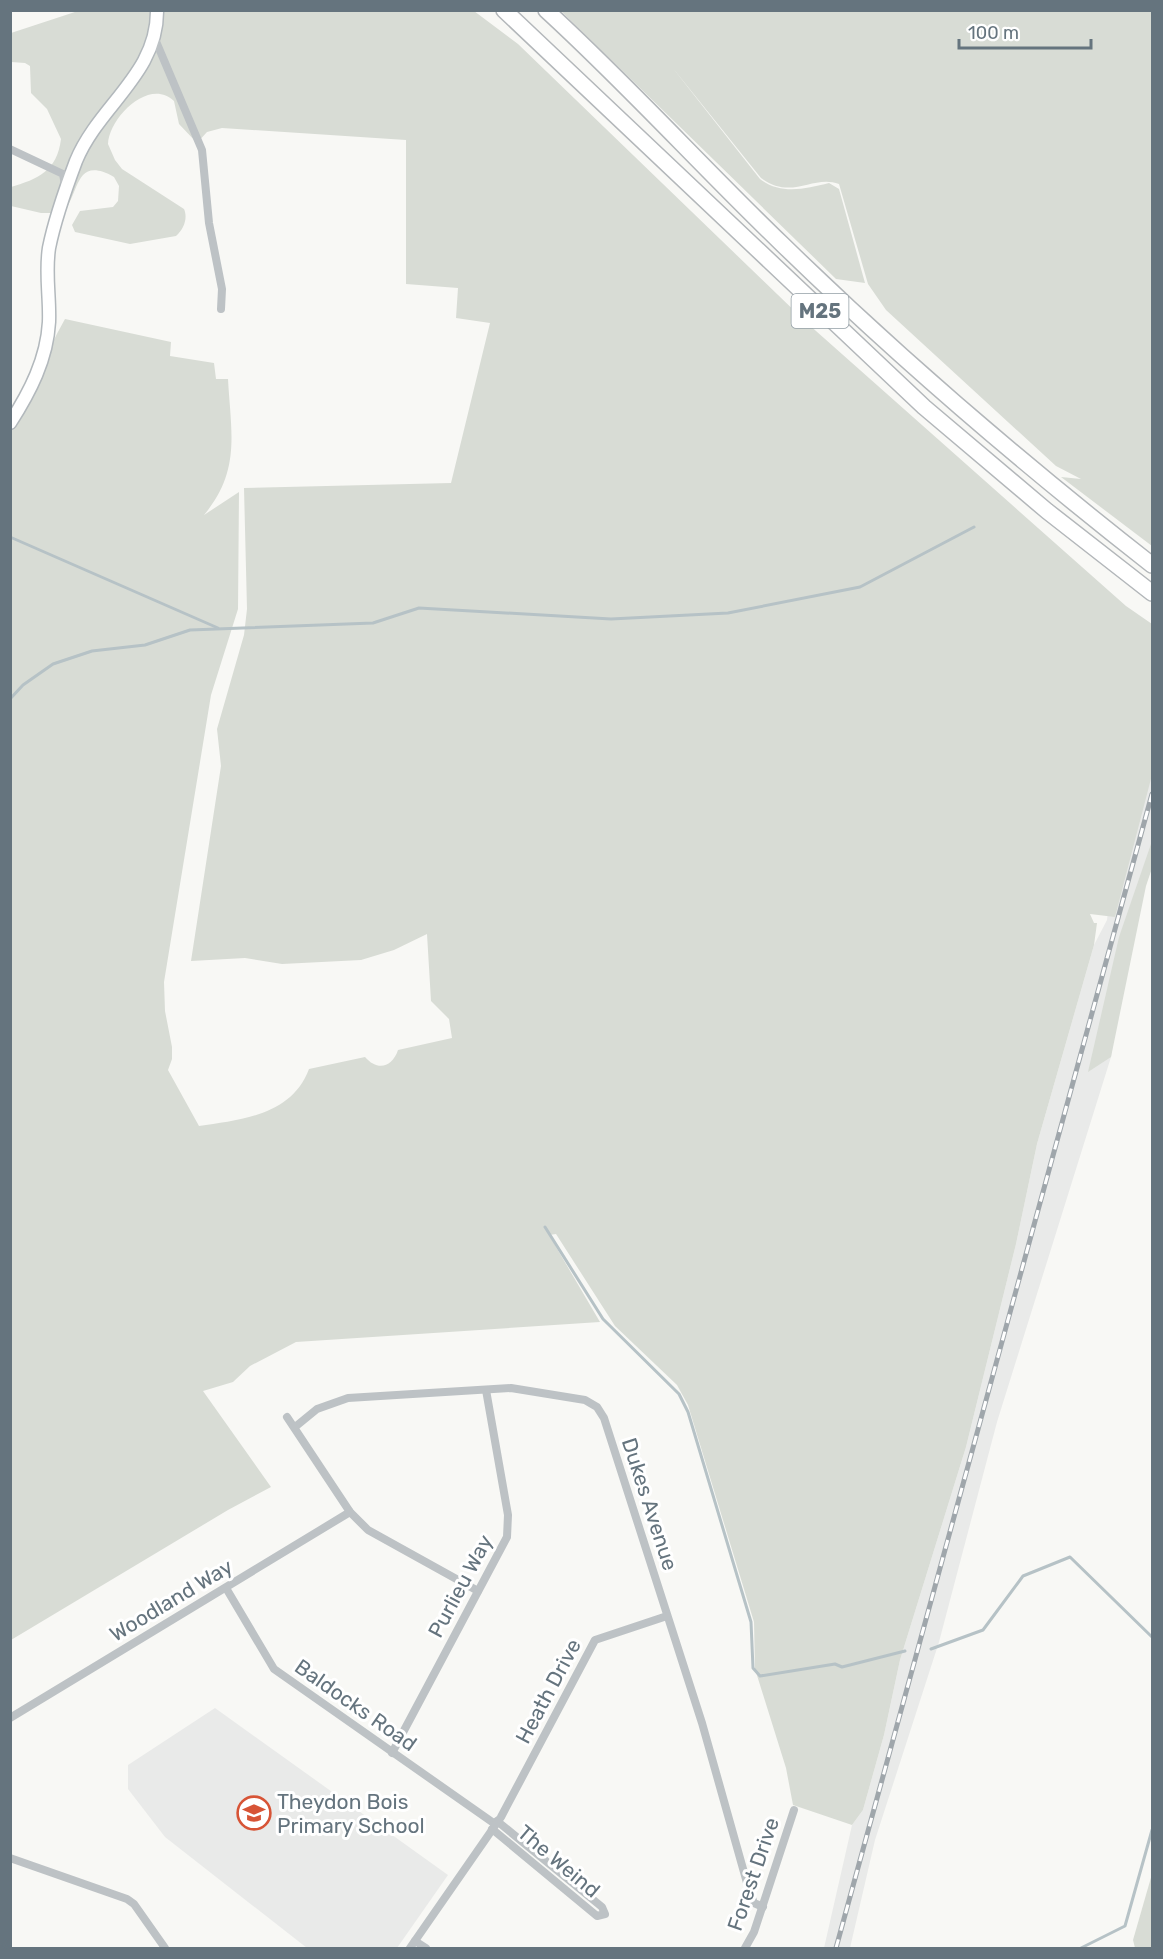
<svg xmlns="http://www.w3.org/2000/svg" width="1163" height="1959" viewBox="0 0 1163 1959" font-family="Rubik,sans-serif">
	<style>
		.built { fill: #e9eae9 }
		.green { fill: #d8dcd5 }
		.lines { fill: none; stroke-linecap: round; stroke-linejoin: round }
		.stream { stroke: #b6c2c6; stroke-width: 3 }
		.secondary-casing { stroke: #b2b8bc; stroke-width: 15 }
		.highway-casing { stroke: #b3b7ba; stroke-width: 18 }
		.street { stroke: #bdc2c5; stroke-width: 8 }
		.secondary { stroke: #fff; stroke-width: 12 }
		.highway { stroke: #fff; stroke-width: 15 }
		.rail-casing { stroke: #9fa6ab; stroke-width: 5 }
		.rail { stroke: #fff; stroke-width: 3; stroke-dasharray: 9; stroke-linecap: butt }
		.labels { text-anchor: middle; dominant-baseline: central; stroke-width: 6; stroke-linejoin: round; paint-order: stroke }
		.shield { fill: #fff; stroke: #939ea5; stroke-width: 1.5 }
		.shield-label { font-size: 20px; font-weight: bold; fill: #65747e }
		.street-label { font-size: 21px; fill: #65747e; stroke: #fff }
		.poi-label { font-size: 21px; fill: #65747e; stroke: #fff; text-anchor: start }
	</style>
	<rect width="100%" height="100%" fill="#f8f8f5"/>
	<!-- built -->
	<g class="built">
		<polygon points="1152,714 1152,868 1131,920 1111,1057 997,1422 939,1642 875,1840 850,1948 824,1948 852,1825 863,1810 884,1735 900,1660 966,1447 1016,1244 1037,1144 1094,945 1107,920 1111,887"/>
		<polygon points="215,1708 448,1875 397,1948 307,1948 165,1837 128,1789 128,1765"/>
	</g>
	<!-- green -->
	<g class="green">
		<path d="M81,10L474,11L518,44L807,323L1126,606L1152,624V775L1115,917L1090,914L1094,923H1097L1094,945L1037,1144L1016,1244L966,1447L900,1660L884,1735L863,1810L852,1825L793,1805L786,1768L755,1669L754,1622L688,1405L677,1385L615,1326L556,1234L549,1235L600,1322L296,1342L250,1366L233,1382L203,1391L271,1487L228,1510L11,1640L10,432C32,396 44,355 65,319L171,342L170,356L214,363L216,379H228C231,433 241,471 204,515L239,492L238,609L211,695L164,982L165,1011L172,1047V1059L168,1070L199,1126C241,1120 292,1115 309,1069L365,1057C377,1071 392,1068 398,1050L452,1038L449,1019L431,1001L427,934L394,950L361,960L282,964L245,958L191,961L221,766L217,729L244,635L247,609L244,488L451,483L490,323L456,318L458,288L406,284V140L222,128L207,132L197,143L179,124L174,101C149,77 109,118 108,144L115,160L122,169L184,209C188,218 184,229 176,236L130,244L75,232L72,225L80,211L113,207L118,201L119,186L114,177C73,154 80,197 62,213H41L11,206V187C38,179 57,171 61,139L47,109L31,93L30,66L25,63L11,62V33Z"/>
		<path d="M561,11H1152V546L1061,477L1081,479L1056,466L886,310L868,284L839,184C813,174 792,201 761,178L672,67L760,179C781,195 805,189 829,183L839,189L865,283L836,279Z"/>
		<polygon points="1152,841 1152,868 1146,886 1111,1057 1088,1072 1119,937"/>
		<polygon points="1152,1874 1152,1948 1135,1948 1133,1940"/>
	</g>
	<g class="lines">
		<!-- stream -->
		<g class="stream">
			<polyline points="10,537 218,628"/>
			<polyline points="10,699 23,685 53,664 92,651 145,645 190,630 373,623 419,608 611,619 728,613 860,587 974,527"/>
			<polyline points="545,1227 603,1319 679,1394 688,1412 751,1622 753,1668 760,1676 835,1664 842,1667 905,1651"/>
			<polyline points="931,1649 983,1630 1023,1576 1070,1557 1152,1637"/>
			<polyline points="1081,1948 1125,1926 1152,1830"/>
		</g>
		<defs>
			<path id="secondary" d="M10,423C30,392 47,359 49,322C50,297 45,273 49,248C54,223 67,185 76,161C99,105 158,74 157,10"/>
			<g id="highway">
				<polyline points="504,10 924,407 1047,511 1152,593"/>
				<path d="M546,10C628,85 702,167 782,244C899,358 1023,464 1152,565"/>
			</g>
		</defs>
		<!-- secondary casing -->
		<use href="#secondary" class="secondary-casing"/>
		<!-- highway casing -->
		<use href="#highway" class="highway-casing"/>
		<!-- street -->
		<g class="street">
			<polyline points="155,39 202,150 209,223 222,289 221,309"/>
			<polyline points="10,149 63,174 65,185"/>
			<polyline points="287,1417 350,1512 368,1530 478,1591"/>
			<polyline points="295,1427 317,1409 348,1398 511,1388 585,1400 597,1407 604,1418 702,1723 749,1890 754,1903 763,1907"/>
			<polyline points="226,1588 274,1669 495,1824"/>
			<polyline points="10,1718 350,1512"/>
			<polyline points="392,1753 507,1537 508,1515 486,1390"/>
			<polyline points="492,1829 597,1916 605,1914 602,1907 497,1821"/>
			<polyline points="10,1858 127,1899 134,1904 165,1948"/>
			<polyline points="415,1941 426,1948"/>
			<polyline points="410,1948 501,1817 595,1640 667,1616"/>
			<polyline points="745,1948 754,1932 794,1810"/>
		</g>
		<!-- secondary -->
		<use href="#secondary" class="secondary"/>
		<!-- highway -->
		<use href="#highway" class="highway"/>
		<defs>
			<polyline id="rail" points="836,1948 1152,794"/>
		</defs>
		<!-- rail casing -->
		<use href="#rail" class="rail-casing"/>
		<!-- rail -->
		<use href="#rail" class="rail"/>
	</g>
	<!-- icons -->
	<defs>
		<symbol id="school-ring" viewBox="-11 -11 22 22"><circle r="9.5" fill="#fff" stroke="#d75436" stroke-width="1.5"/><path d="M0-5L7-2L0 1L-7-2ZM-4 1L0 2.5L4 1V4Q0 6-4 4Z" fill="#d75436"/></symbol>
	</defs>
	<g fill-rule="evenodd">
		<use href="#school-ring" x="235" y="1794" width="38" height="38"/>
	</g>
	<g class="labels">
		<!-- shield labels -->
		<rect class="shield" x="791.5" y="294" width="57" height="34" rx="4.5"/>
		<g class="shield-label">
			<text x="820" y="311">M25</text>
		</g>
		<!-- street labels -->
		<g class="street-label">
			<text transform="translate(650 1504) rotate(72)">Dukes Avenue</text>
			<text transform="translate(460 1586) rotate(-62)">Purlieu Way</text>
			<text transform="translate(171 1600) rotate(-31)">Woodland Way</text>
			<text transform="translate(548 1691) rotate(-62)">Heath Drive</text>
			<text transform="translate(356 1705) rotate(35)">Baldocks Road</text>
			<text transform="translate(559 1861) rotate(40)">The Weind</text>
			<text transform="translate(753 1874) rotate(-71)">Forest Drive</text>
		</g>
		<!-- poi labels -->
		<g class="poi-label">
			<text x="277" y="1801">Theydon Bois<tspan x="277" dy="24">Primary School</tspan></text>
		</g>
	</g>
	<!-- border -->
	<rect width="1163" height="1959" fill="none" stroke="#65747e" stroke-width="24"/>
	<!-- scale -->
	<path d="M959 39v9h132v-9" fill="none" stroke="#65747e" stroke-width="3"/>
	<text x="968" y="39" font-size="18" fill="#65747e" stroke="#ffffff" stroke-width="4.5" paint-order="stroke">100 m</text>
</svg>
